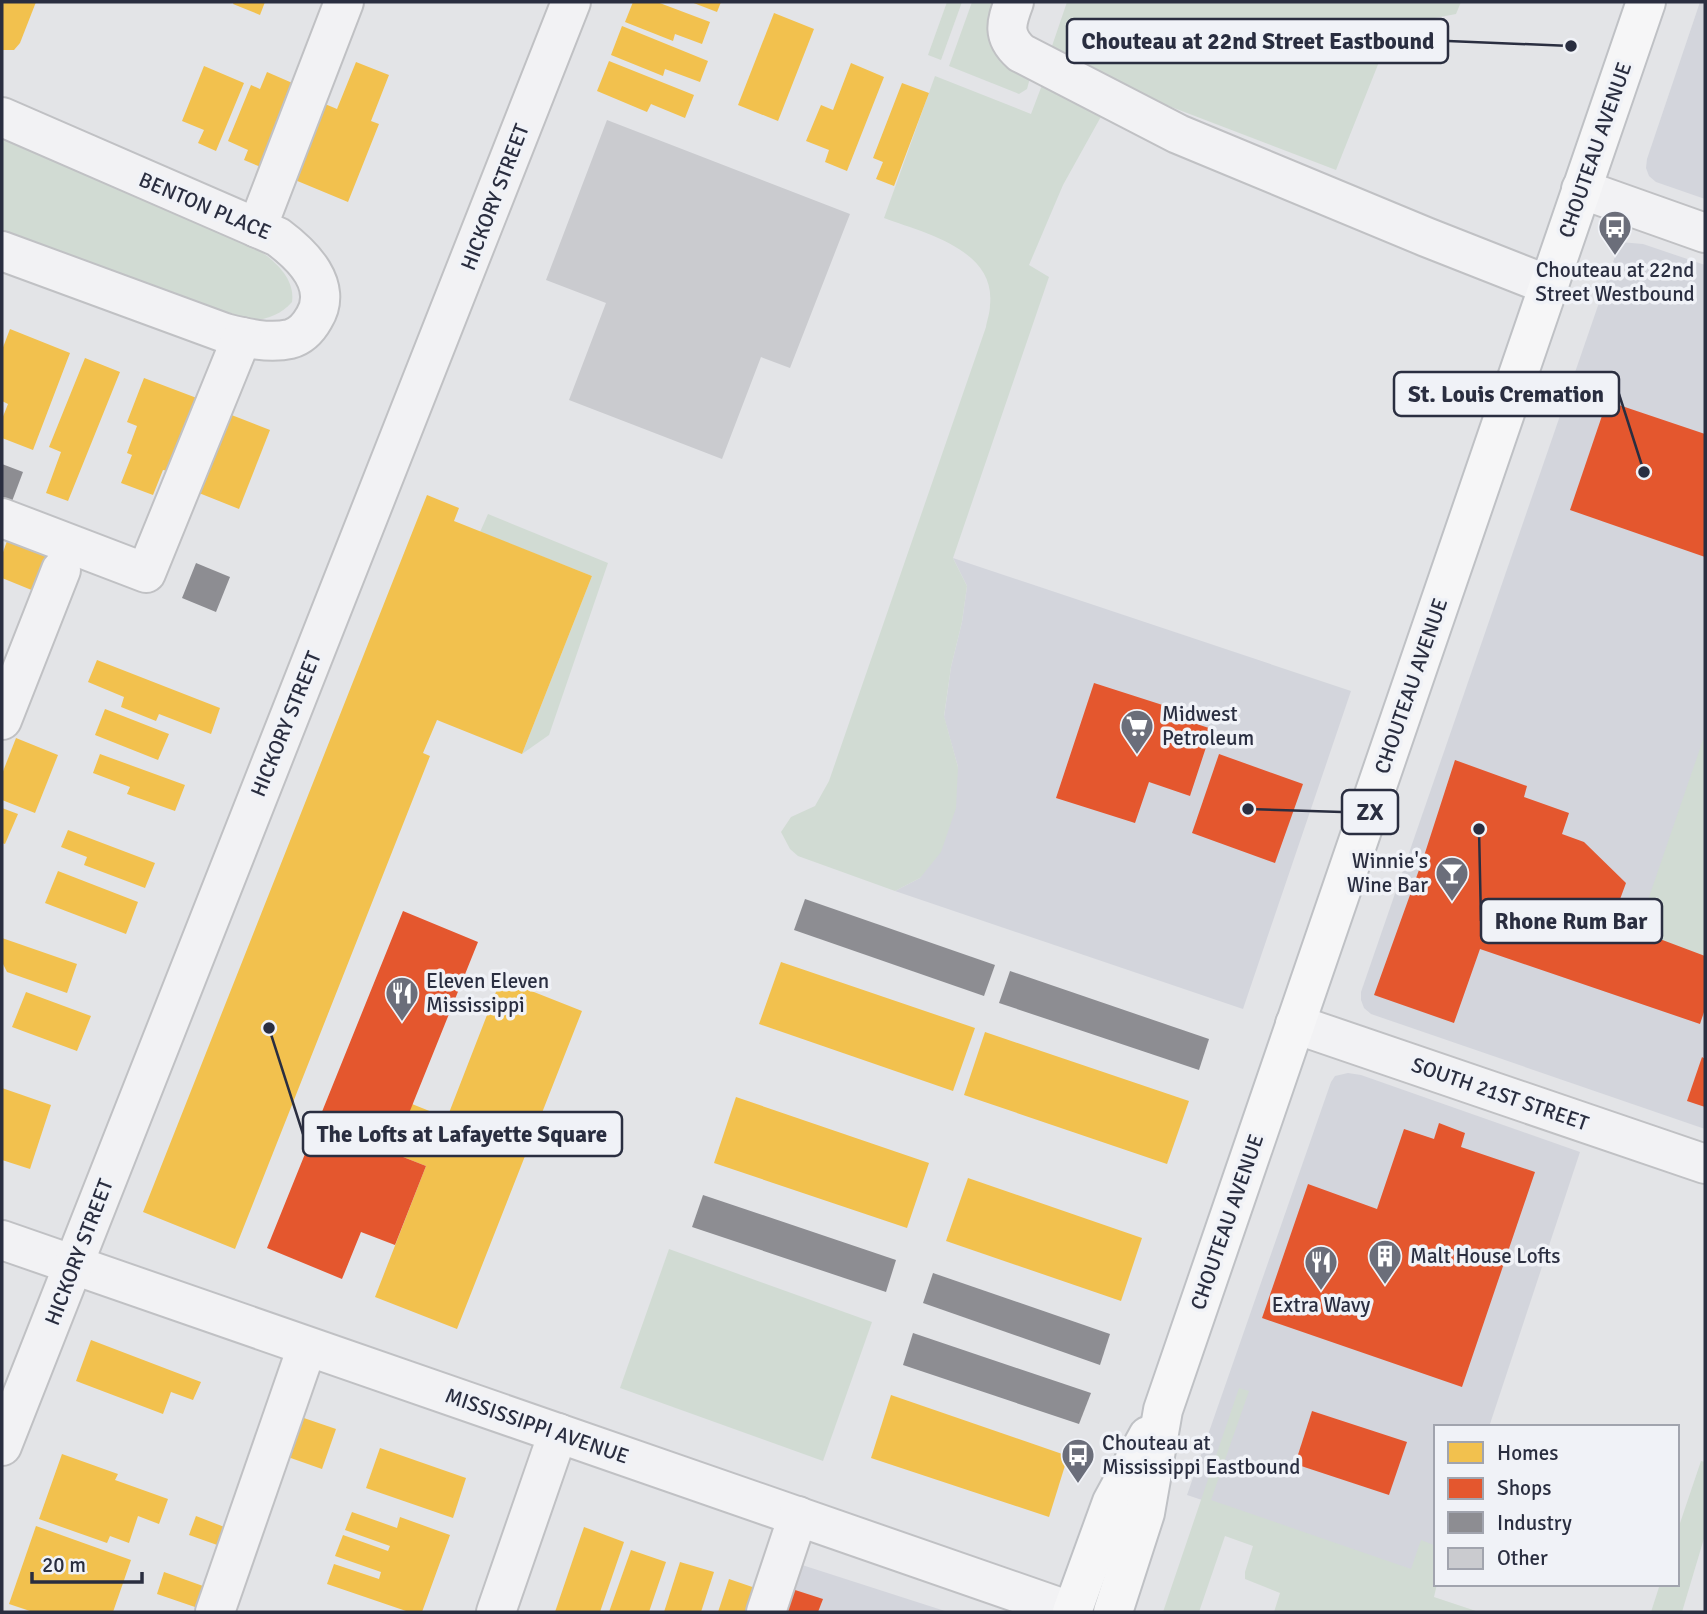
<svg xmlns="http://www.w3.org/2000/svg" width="1707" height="1614" viewBox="0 0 1707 1614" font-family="Signika,sans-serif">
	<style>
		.built { fill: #d3d5dc }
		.green { fill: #d1dbd3 }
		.homes { fill: #f2c14e }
		.shops { fill: #e4572e }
		.industry { fill: #8d8d92 }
		.building { fill: #cacbcf }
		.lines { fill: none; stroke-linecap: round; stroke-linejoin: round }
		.minor-casing { stroke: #c0c1c4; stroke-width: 42 }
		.major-casing { stroke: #bfc1c5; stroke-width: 42 }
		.minor { stroke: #f2f2f4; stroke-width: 38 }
		.major { stroke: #f6f6f7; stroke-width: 38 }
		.labels { text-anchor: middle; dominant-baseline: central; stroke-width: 7; stroke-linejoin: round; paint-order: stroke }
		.street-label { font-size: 21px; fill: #2a2e40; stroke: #f0f2f7 }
		.poi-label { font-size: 21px; fill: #2a2e40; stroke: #f0f2f7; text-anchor: start }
		.leader { fill: none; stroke: #2a2e40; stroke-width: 2.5 }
		.callout-dot { fill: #2a2e40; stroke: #f0f2f7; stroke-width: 2.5 }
		.callout { fill: #f0f2f7; stroke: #2a2e40; stroke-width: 2.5 }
		.callout-label { font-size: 23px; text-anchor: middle; font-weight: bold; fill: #2a2e40 }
	</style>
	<rect width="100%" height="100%" fill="#e3e4e7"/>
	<!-- built -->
	<g class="built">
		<polygon points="1700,2 1705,2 1705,199 1656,182 1649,176 1646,168 1647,159"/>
		<polygon points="1620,242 1643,244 1705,265 1705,1129 1371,1014 1364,1008 1361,1000 1361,992"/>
		<polygon points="953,558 1351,691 1243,1009 895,891 920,878 958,767 944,717 951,667 962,622 967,586"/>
		<polygon points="1348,1073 1361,1075 1580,1152 1489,1427 1436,1427 1436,1578 1187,1495 1331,1082 1335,1076"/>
		<polygon points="799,1564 948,1612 783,1612"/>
	</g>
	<!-- green -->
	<g class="green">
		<polygon points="947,2 962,2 941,60 928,55"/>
		<polygon points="972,2 997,2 1030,78 1027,89 1019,94 949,66"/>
		<polygon points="1067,2 1461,2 1456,14 1403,24 1390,60 1381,57 1336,170 1153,100 1052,46"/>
		<path d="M935,76L1031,114L1042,85L1103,113L1063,185L1029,265L1049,277L953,558L967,586L962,622L951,667L944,716L958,767L956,808L941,852L920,878L895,891L798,856L790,849L781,832L791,817L815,806L829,781L986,327C987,320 990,313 990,305C996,249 924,233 884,218Z"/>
		<path d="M2,131L245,241C266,254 296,274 292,302C279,317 263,320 244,321L2,237Z"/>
		<polygon points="488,514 608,563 549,735 522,754 592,576 480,532"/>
		<polygon points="1705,734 1705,956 1637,932"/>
		<polygon points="669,1249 872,1322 823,1461 620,1388"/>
		<polygon points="1239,1388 1249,1391 1211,1500 1411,1569 1421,1540 1436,1546 1437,1584 1434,1597 1479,1612 1274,1612 1280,1593 1245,1579 1245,1572 1253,1546 1225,1536 1199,1612 1163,1612"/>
		<polygon points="1701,1461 1705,1462 1705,1535 1682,1612 1651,1612 1660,1584 1677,1584 1677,1532"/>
	</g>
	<!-- homes -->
	<g class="homes">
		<polygon points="2,2 36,2 20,43 14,50 2,50"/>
		<polygon points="234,2 265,2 260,15 233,4"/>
		<polygon points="633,2 657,2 710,22 702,44 675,34 673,41 625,22"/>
		<polygon points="691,2 721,2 717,12"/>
		<polygon points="774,13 814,29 778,121 738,105"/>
		<polygon points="622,26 708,61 700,82 665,69 663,76 611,55"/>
		<polygon points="609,61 694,95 685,118 651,104 647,112 597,91"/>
		<polygon points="356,62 389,75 371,121 379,124 348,202 295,180 325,104 337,109"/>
		<polygon points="851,63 884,77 847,171 825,162 829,150 806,141 821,105 833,110"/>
		<polygon points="204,66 244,83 216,151 198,143 204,130 182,121"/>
		<polygon points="267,72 297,85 263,168 244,160 248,150 228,141 251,85 260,89"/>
		<polygon points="902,83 929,93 894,186 876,179 883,162 873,158"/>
		<polygon points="10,329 70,353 33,450 2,438 2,419 8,404 2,401 2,350"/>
		<polygon points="85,358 120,372 68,501 46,493 61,452 49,447"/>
		<polygon points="144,378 202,400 175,472 163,470 153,495 121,483 132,455 127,453 137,426 127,422"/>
		<polygon points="229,414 270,430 239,509 199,493"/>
		<polygon points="427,495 459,508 454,521 592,576 522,754 437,720 423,753 430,756 235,1249 143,1212"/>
		<polygon points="7,541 47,556 34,591 2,578 2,555"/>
		<polygon points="97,660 220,708 211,734 159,714 156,721 121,707 124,697 88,682"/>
		<polygon points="105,709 169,734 158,760 95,735"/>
		<polygon points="16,738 58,755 35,813 2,800 2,774"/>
		<polygon points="100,754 185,785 175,811 127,794 130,787 93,773"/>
		<polygon points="2,808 18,814 5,844 2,843"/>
		<polygon points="68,830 155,863 145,888 84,865 87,857 61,847"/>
		<polygon points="58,871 138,902 126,934 45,903"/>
		<polygon points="2,938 77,964 67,993 7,972 2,962"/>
		<polygon points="781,962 975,1028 953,1091 759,1024"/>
		<polygon points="501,979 582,1011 457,1329 375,1297 426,1166 393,1153 412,1104 447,1118"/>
		<polygon points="26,992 91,1016 77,1051 12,1027"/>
		<polygon points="985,1032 1189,1101 1167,1164 964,1095"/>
		<polygon points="2,1088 51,1105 30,1169 2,1160"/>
		<polygon points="736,1097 929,1163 907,1228 714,1163"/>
		<polygon points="968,1178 1142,1238 1121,1301 946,1241"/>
		<polygon points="91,1340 201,1382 193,1400 171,1392 163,1414 76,1381"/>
		<polygon points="891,1395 1068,1456 1049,1517 871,1458"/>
		<polygon points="298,1416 336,1429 322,1469 285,1456"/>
		<polygon points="380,1448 466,1478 453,1518 366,1488"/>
		<polygon points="62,1454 118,1474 115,1480 168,1499 159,1524 138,1516 129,1543 110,1536 107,1543 39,1519"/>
		<polygon points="352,1512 397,1528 400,1517 450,1535 422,1612 409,1612 327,1584 334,1564 379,1579 381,1572 335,1556 343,1535 388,1551 390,1546 345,1530"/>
		<polygon points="196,1516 227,1528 220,1546 189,1535"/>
		<polygon points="36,1526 131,1560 113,1612 33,1612 9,1604"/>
		<polygon points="584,1527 624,1542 600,1612 555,1612"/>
		<polygon points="631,1550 666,1562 649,1612 609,1612"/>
		<polygon points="680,1562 714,1572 701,1612 664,1612"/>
		<polygon points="164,1572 203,1586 195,1607 157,1594"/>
		<polygon points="729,1579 764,1591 757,1612 718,1612"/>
	</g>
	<!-- shops -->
	<g class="shops">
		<polygon points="1607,401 1705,434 1705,557 1570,510"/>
		<polygon points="1094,683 1175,709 1172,716 1212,729 1190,796 1149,782 1135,823 1056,798"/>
		<polygon points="1219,754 1303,784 1275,863 1192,833"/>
		<polygon points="1455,760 1527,786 1524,797 1569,813 1562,834 1584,842 1626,883 1612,921 1705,956 1705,1009 1700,1024 1480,949 1454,1023 1374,995 1424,856"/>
		<polygon points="403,911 478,942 393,1153 426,1166 395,1245 361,1232 342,1279 267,1248"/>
		<polygon points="1702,1057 1705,1059 1705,1107 1687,1101"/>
		<polygon points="1439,1123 1465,1133 1461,1147 1535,1172 1462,1387 1262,1318 1308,1184 1377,1209 1404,1129 1434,1139"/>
		<polygon points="1312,1411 1407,1442 1389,1495 1295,1464"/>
		<polygon points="792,1589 823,1599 818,1612 784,1612"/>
	</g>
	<!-- industry -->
	<g class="industry">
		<polygon points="2,464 23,472 11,504 2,501"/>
		<polygon points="196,563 230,577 216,612 182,598"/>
		<polygon points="805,899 995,965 984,996 794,930"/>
		<polygon points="1010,971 1209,1039 1199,1070 999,1003"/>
		<polygon points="703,1195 896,1260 886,1292 692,1227"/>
		<polygon points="933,1273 1110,1334 1100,1365 923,1303"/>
		<polygon points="913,1333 1091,1393 1079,1424 903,1365"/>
	</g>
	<!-- building -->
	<polygon class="building" points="607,120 850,214 790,368 761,357 722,459 569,400 606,303 546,280"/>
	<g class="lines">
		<defs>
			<g id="minor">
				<path d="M1014,2C1006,23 1002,36 1021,53L1178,134L1426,237L1548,285"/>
				<path d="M2,117L278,237C302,255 334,286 314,318C309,327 301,336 290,339C269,344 245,338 225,333L2,251"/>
				<polyline points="1581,189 1705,233"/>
				<polyline points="257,228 344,2"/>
				<polyline points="2,518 146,573 242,337"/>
				<polyline points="2,720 61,570"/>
				<polyline points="1295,1024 1705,1164"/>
				<polyline points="2,1240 1073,1612"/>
				<polyline points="2,1446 571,2"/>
				<polyline points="215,1612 307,1347"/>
				<polyline points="496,1612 558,1433"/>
				<polyline points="766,1612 798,1516"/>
			</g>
			<g id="major">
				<polyline points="1072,1612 1112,1502 1148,1436"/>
				<polyline points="1113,1612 1145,1513 1163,1410 1646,2"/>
			</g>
		</defs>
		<!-- minor casing -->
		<use href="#minor" class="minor-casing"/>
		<!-- major casing -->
		<use href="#major" class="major-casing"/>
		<!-- minor -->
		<use href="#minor" class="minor"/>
		<!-- major -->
		<use href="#major" class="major"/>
	</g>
	<!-- icons -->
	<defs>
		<symbol id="bus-pin" viewBox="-11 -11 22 30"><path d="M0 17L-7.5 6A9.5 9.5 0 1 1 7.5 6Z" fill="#6b6e7a" stroke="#f0f2f7"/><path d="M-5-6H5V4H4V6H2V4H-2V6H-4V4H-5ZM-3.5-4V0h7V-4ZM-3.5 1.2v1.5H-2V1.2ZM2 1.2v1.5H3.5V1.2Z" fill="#fff"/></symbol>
		<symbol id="supermarket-pin" viewBox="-11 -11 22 30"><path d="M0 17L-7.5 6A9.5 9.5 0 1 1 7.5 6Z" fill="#6b6e7a" stroke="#f0f2f7"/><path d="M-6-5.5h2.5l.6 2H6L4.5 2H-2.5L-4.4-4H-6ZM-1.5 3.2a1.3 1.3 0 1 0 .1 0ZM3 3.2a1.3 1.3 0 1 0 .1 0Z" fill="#fff"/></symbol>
		<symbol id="bar-pin" viewBox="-11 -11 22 30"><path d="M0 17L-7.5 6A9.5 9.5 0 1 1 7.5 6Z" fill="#6b6e7a" stroke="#f0f2f7"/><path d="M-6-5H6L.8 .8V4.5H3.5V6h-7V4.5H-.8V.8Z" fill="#fff"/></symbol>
		<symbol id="restaurant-pin" viewBox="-11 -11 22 30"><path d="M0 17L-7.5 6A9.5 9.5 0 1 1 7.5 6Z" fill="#6b6e7a" stroke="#f0f2f7"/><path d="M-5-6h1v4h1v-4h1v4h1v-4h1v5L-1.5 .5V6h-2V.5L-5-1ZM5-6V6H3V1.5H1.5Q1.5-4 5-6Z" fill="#fff"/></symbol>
		<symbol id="building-pin" viewBox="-11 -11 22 30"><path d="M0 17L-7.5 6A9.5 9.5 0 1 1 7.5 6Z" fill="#6b6e7a" stroke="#f0f2f7"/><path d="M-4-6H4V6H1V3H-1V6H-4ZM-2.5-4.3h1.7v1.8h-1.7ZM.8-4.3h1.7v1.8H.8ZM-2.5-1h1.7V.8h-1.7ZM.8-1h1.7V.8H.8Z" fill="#fff"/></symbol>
	</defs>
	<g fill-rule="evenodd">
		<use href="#bus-pin" x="1596" y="208" width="38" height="52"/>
		<use href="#supermarket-pin" x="1118" y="707" width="38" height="52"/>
		<use href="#bar-pin" x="1433" y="854" width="38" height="52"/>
		<use href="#restaurant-pin" x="383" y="974" width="38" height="52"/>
		<use href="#building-pin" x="1366" y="1237" width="38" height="52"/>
		<use href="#restaurant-pin" x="1302" y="1243" width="38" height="52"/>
		<use href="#bus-pin" x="1059" y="1436" width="38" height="52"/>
	</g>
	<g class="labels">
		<!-- street labels -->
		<g class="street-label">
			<text transform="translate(1595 150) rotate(-71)">CHOUTEAU AVENUE</text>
			<text transform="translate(495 197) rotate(-69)">HICKORY STREET</text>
			<text transform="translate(205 206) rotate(23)">BENTON PLACE</text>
			<text transform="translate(1411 686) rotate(-71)">CHOUTEAU AVENUE</text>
			<text transform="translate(286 724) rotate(-68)">HICKORY STREET</text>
			<text transform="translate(1500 1094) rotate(19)">SOUTH 21ST STREET</text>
			<text transform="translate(1227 1222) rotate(-71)">CHOUTEAU AVENUE</text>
			<text transform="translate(79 1252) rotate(-69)">HICKORY STREET</text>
			<text transform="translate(537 1426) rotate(19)">MISSISSIPPI AVENUE</text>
		</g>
		<!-- poi labels -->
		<g class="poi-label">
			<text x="1615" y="270" text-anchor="middle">Chouteau at 22nd<tspan x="1615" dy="24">Street Westbound</tspan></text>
			<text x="1162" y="714">Midwest<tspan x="1162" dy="24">Petroleum</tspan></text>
			<text x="1428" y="861" text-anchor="end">Winnie's<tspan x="1428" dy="24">Wine Bar</tspan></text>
			<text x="426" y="981">Eleven Eleven<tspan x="426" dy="24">Mississippi</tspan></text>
			<text x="1410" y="1256">Malt House Lofts</text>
			<text x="1321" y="1305" text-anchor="middle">Extra Wavy</text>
			<text x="1102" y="1443">Chouteau at<tspan x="1102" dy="24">Mississippi Eastbound</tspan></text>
		</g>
	</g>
	<!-- callouts -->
	<path class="leader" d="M1571 46L1448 41M1644 472L1619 394M1248 809L1342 812M1479 829L1481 921M269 1028L303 1134"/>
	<g class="callout-dot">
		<circle cx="1571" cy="46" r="7"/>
		<circle cx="1644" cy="472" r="7"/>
		<circle cx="1248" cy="809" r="7"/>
		<circle cx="1479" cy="829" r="7"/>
		<circle cx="269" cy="1028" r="7"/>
	</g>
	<g class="callout">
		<rect x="1067" y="19" width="381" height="44" rx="7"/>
		<rect x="1394" y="372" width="225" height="44" rx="7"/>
		<rect x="1342" y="790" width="56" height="44" rx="7"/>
		<rect x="1481" y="899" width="181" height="44" rx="7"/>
		<rect x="303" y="1112" width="319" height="44" rx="7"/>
	</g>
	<g class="callout-label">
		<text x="1258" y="49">Chouteau at 22nd Street Eastbound</text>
		<text x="1506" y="402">St. Louis Cremation</text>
		<text x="1370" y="820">ZX</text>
		<text x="1571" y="929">Rhone Rum Bar</text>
		<text x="462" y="1142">The Lofts at Lafayette Square</text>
	</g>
	<!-- border -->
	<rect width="1707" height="1614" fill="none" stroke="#2a2e40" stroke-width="7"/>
	<!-- legend -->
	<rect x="1434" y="1425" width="245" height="161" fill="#f0f2f7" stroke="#a1a4ae" stroke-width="2"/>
	<rect x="1448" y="1442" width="35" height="21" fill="#f2c14e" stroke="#a1a4ae" stroke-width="2"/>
	<text x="1497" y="1460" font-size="21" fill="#2a2e40">Homes</text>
	<rect x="1448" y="1478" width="35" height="21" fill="#e4572e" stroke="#a1a4ae" stroke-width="2"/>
	<text x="1497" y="1495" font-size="21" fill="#2a2e40">Shops</text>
	<rect x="1448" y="1512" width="35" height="21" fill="#8d8d92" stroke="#a1a4ae" stroke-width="2"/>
	<text x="1497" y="1530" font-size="21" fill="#2a2e40">Industry</text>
	<rect x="1448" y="1548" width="35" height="21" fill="#cacbcf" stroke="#a1a4ae" stroke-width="2"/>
	<text x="1497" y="1565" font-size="21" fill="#2a2e40">Other</text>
	<!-- scale -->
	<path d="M32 1572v10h110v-10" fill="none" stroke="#2a2e40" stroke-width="3.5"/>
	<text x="42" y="1572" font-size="21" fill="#2a2e40" stroke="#f0f2f7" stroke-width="5" paint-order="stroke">20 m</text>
</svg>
